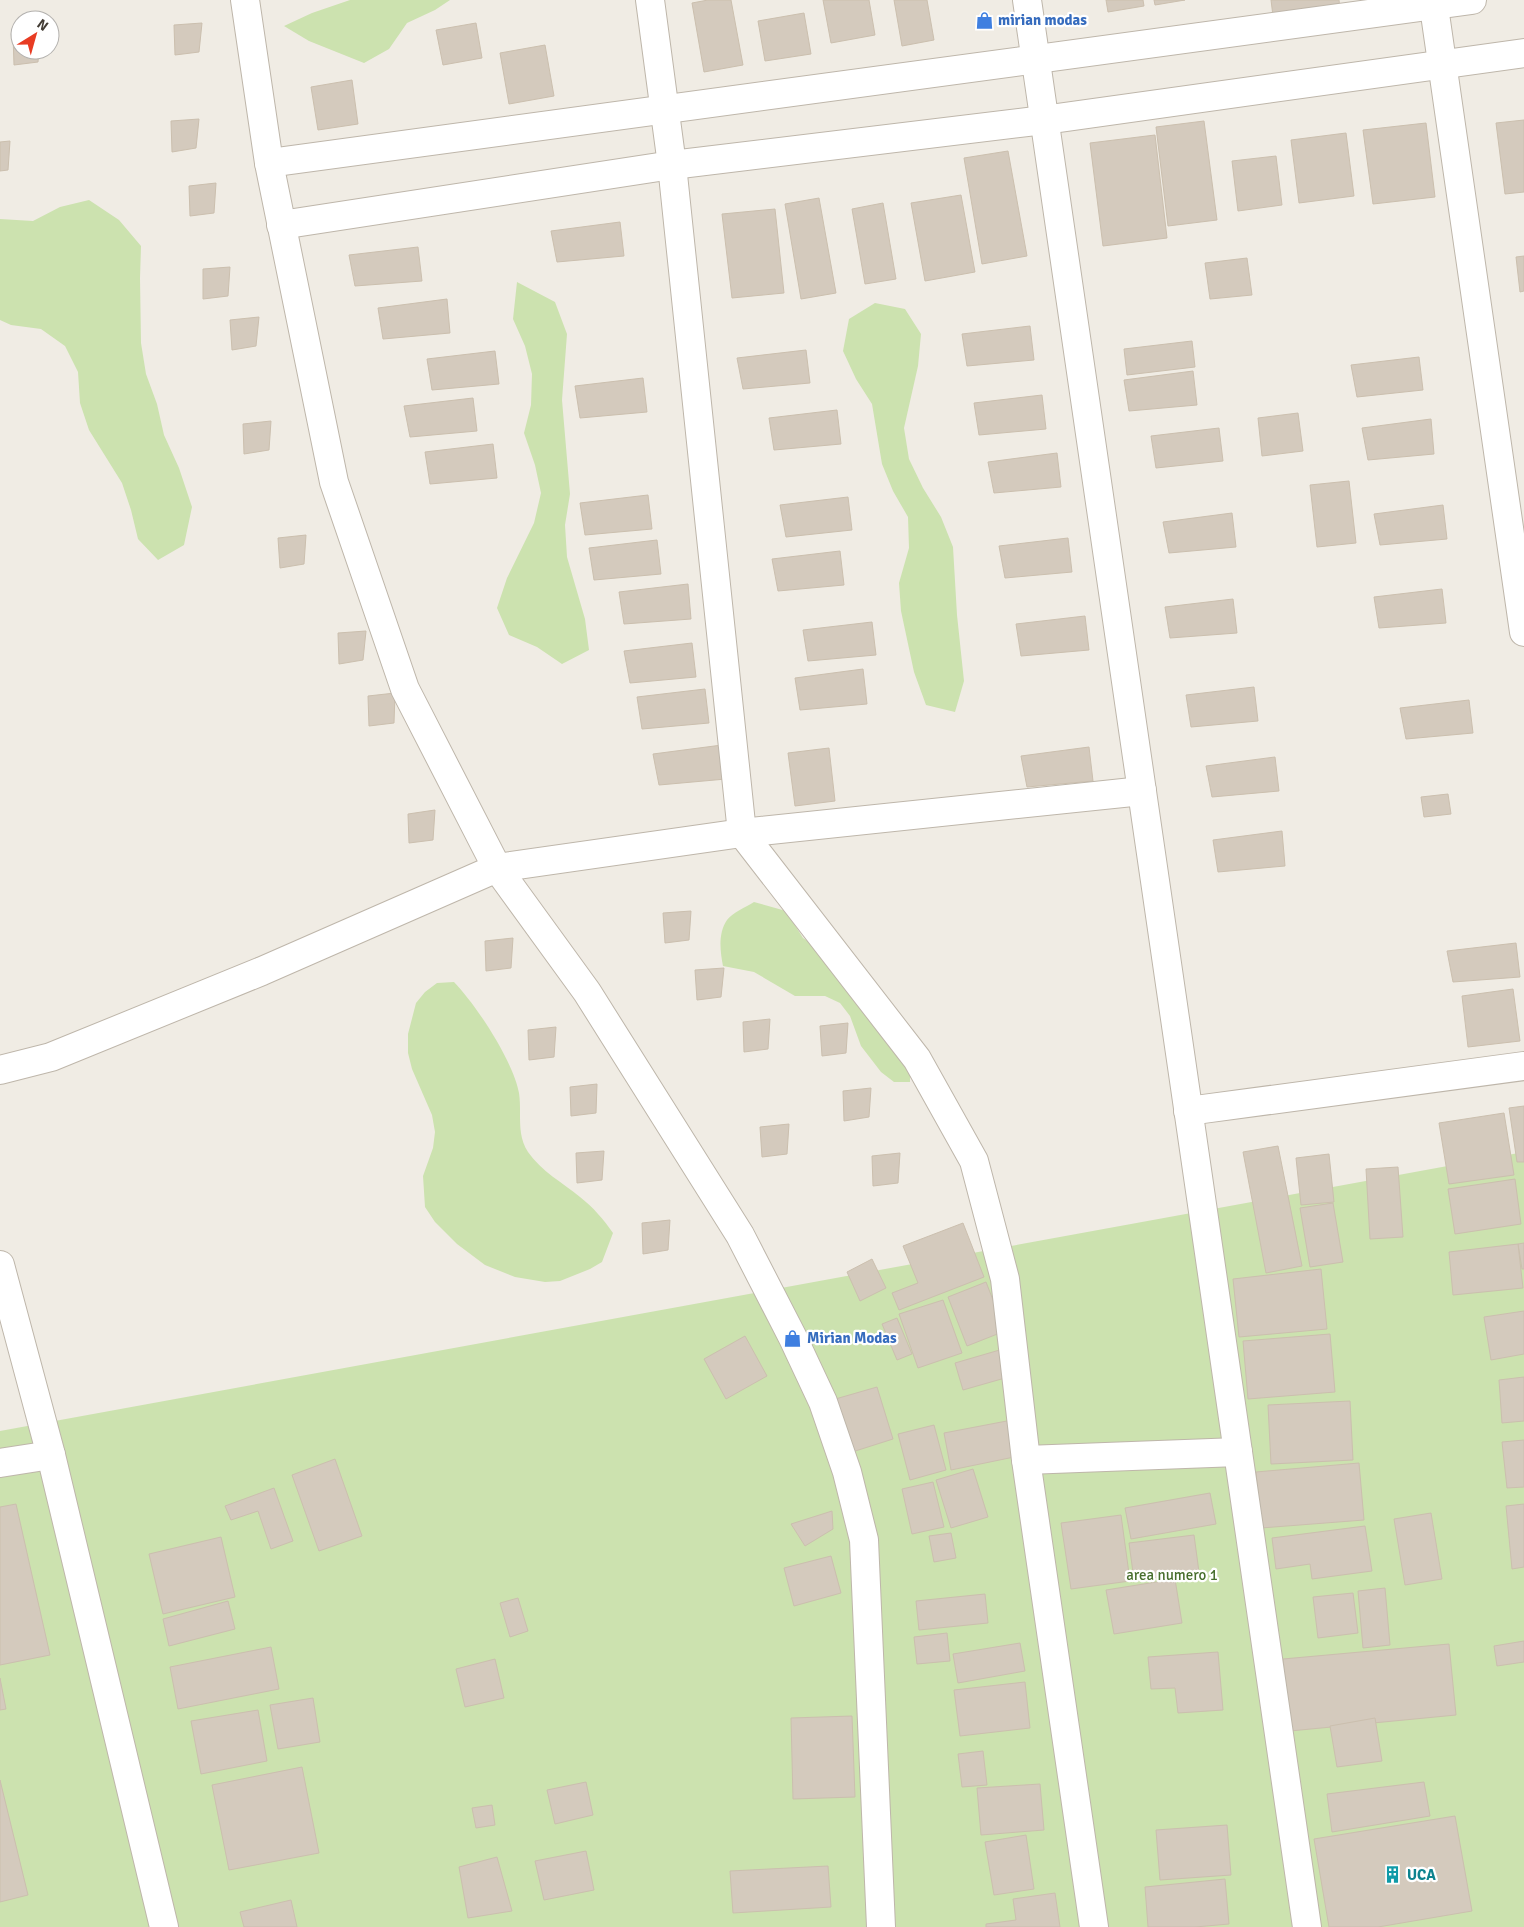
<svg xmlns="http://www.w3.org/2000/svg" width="1524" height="1927" viewBox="0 0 1524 1927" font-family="Signika,sans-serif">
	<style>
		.green { fill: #cce2af }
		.building { fill: #d4cabd; stroke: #cbbfae }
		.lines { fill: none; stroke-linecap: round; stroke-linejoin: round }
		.minor-casing { stroke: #beb6aa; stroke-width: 30 }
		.minor { stroke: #fff; stroke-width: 28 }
		.labels { text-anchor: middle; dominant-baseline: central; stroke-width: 4.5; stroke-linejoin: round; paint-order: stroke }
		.shop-label { font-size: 15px; font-weight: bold; fill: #366cbe; stroke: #fff; text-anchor: start }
		.park-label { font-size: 15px; fill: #476e2d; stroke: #fff }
		.culture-label { font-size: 15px; font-weight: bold; fill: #0d838f; stroke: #fff; text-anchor: start }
	</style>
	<rect width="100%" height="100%" fill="#f0ece4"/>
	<!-- green -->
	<g class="green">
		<polygon points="350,0 450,0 435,10 407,23 389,49 364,63 309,41 284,26 312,13"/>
		<polygon points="89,200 119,220 141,246 140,278 141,343 146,374 157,404 164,435 179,468 192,507 184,545 158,560 138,539 131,510 122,483 89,430 80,403 78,372 65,346 41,329 11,325 0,320 0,219 33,221 60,207"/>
		<polygon points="517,282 555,302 567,334 562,400 570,494 565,525 567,557 585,619 589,650 562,664 537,647 509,635 497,608 507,578 534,523 541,493 535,465 524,433 531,405 532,374 525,346 513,319"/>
		<polygon points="875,303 905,309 921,334 918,366 904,428 909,459 923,488 941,517 953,547 957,615 964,681 955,712 926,705 914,672 901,611 899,583 909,548 908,517 893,491 882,464 872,404 856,379 843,351 849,319"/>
		<path d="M754,902L786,911L803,938L842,963L910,1067V1082H894L881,1072L861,1046L850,1016L840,1003L825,996H795L754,972L723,966C720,951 718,933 727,920C732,913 746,907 754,902Z"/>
		<path d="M454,982C477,1006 513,1061 519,1093C522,1113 516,1134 528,1152C541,1171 563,1183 580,1197C593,1207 604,1220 613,1233L602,1262L590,1269L560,1281L545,1282L515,1277L485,1265L457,1244L435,1222L425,1207L423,1176L433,1148L435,1132L432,1115L412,1069L408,1053V1034L416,1003L425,992L437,983Z"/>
		<polygon points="1524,1152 1524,1927 0,1927 0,1431"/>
	</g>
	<!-- building -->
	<g class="building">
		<polygon points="708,0 731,0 743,65 704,72 692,3"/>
		<polygon points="823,0 869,0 875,35 831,43"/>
		<polygon points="894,0 927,0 934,40 902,46"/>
		<polygon points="1106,0 1143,0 1144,6 1108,12"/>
		<polygon points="1154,0 1185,0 1155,5"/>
		<polygon points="1271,0 1339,0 1340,9 1273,16"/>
		<polygon points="804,13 811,54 765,61 758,21"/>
		<polygon points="202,23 199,52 175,55 174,25"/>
		<polygon points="476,23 482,58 443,65 436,30"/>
		<polygon points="20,34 20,50 39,50 38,62 14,65 13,35"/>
		<polygon points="545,45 554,96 509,104 500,53"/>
		<polygon points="352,80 358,124 318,130 311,87"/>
		<polygon points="199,119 196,148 172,152 171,121"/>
		<polygon points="1524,120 1524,192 1505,194 1496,123"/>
		<polygon points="1204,121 1217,220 1168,226 1156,127"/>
		<polygon points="1426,123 1435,197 1373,204 1363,130"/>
		<polygon points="1346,133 1354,196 1299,203 1291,140"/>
		<polygon points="1155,135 1167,238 1103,246 1090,143"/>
		<polygon points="10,141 8,170 0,171 0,142"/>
		<polygon points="1008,151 1027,256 982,264 964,158"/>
		<polygon points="1276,156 1282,205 1238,211 1232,161"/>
		<polygon points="216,183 214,213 190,216 189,186"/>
		<polygon points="961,195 975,272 925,281 911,203"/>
		<polygon points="819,198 836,293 801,299 785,204"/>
		<polygon points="883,203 896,279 865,284 852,209"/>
		<polygon points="775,209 784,293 732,298 722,214"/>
		<polygon points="620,222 624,256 557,262 551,231"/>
		<polygon points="418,247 422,281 355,286 349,255"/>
		<polygon points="1524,256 1524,291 1520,292 1516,257"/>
		<polygon points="1247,258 1252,295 1210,299 1205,263"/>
		<polygon points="230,267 228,296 203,299 203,269"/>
		<polygon points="447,299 450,333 383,339 378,308"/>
		<polygon points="259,317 256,346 232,350 230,320"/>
		<polygon points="1030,326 1034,360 967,366 962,334"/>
		<polygon points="1192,341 1195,367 1127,375 1124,349"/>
		<polygon points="806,350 810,383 743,389 737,358"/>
		<polygon points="495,351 499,384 432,390 427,359"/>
		<polygon points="1419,357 1423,390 1357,397 1351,365"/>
		<polygon points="1193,371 1197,405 1129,411 1124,380"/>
		<polygon points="643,378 647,412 580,418 575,386"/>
		<polygon points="1042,395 1046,429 979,435 974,403"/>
		<polygon points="473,398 477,431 410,437 404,406"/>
		<polygon points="837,410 841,444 774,450 769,418"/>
		<polygon points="1298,413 1303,451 1262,456 1258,418"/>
		<polygon points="1431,419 1434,454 1368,460 1362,428"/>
		<polygon points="271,421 269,450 244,454 243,424"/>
		<polygon points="1219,428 1223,461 1156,468 1151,436"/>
		<polygon points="493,444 497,478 430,484 425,452"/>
		<polygon points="1057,453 1061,487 994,493 988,462"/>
		<polygon points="1349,481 1356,543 1317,547 1310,485"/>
		<polygon points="648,495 652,529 585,535 580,503"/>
		<polygon points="848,497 852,530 786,537 780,505"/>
		<polygon points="1443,505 1447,539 1380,545 1374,514"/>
		<polygon points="1232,513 1236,547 1169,553 1163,522"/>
		<polygon points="306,535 304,564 280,568 278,538"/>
		<polygon points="1068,538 1072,572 1005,578 999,546"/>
		<polygon points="657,540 661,574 594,580 589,548"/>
		<polygon points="840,551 844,585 778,591 772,559"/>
		<polygon points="688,584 691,619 624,624 619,592"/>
		<polygon points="1442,589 1446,623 1379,628 1374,597"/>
		<polygon points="1233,599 1237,633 1170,638 1165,607"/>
		<polygon points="1085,616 1089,650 1021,656 1016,624"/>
		<polygon points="872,622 876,655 808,661 803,630"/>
		<polygon points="366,631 363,660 339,664 338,633"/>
		<polygon points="692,643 696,677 630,683 624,651"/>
		<polygon points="863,669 867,704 800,710 795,678"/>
		<polygon points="1254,687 1258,721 1191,727 1186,695"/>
		<polygon points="705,689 709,723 642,729 637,697"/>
		<polygon points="395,693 394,723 369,726 368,696"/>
		<polygon points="1469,700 1473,733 1406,739 1400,708"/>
		<polygon points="722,745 726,779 659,785 653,754"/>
		<polygon points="1089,747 1093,781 1027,787 1021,756"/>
		<polygon points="829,748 835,801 795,806 788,753"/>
		<polygon points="1275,757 1279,791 1212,797 1206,766"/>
		<polygon points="1448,794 1451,814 1424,817 1421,797"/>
		<polygon points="435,810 433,840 409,843 408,814"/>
		<polygon points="1282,831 1285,866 1218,872 1213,840"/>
		<polygon points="691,911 689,940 665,943 663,913"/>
		<polygon points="513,938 511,968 486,971 485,941"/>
		<polygon points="1516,943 1520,977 1453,982 1447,951"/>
		<polygon points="724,968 721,997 697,1000 695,970"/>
		<polygon points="1513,989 1520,1041 1468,1047 1462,996"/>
		<polygon points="770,1019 768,1049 744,1052 743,1022"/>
		<polygon points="848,1023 846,1053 822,1056 820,1026"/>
		<polygon points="556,1027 554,1057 529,1060 528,1030"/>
		<polygon points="597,1084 596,1113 571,1116 570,1087"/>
		<polygon points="871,1088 869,1117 844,1121 843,1091"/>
		<polygon points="1524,1106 1524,1162 1517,1162 1509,1108"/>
		<polygon points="1504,1113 1514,1175 1449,1184 1439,1123"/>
		<polygon points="789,1124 787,1154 762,1157 760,1127"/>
		<polygon points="1278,1146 1302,1266 1266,1273 1243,1152"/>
		<polygon points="604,1151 602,1180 577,1183 576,1153"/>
		<polygon points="900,1153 898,1183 873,1186 872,1156"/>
		<polygon points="1329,1154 1334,1202 1301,1205 1296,1158"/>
		<polygon points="1398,1167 1403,1237 1370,1239 1366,1169"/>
		<polygon points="1515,1179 1521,1224 1455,1234 1448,1189"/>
		<polygon points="1333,1203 1343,1262 1310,1267 1300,1208"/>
		<polygon points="670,1220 668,1250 643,1254 642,1223"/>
		<polygon points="963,1223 984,1277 899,1310 892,1293 918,1283 903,1246"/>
		<polygon points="1524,1243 1524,1269 1522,1269 1518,1244"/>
		<polygon points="1518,1244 1523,1288 1453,1295 1449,1252"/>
		<polygon points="872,1259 886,1288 860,1301 847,1272"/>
		<polygon points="1321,1269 1327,1329 1239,1337 1233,1279"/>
		<polygon points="986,1282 1005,1331 967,1346 948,1297"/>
		<polygon points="943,1300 962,1353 918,1368 899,1314"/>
		<polygon points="1524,1311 1524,1354 1491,1360 1484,1317"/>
		<polygon points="897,1318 912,1354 897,1360 882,1324"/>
		<polygon points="1330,1334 1335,1392 1248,1399 1243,1341"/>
		<polygon points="745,1336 767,1376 726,1399 704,1359"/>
		<polygon points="1003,1349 1012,1376 963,1390 955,1363"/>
		<polygon points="1524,1377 1524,1421 1502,1423 1499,1380"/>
		<polygon points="877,1387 893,1439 849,1453 832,1400"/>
		<polygon points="1350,1401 1353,1460 1271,1464 1268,1405"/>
		<polygon points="1012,1420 1019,1456 951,1470 944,1433"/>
		<polygon points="934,1425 946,1470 910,1480 898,1434"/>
		<polygon points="1524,1440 1524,1487 1507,1488 1502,1442"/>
		<polygon points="335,1459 362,1536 319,1551 292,1475"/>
		<polygon points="1359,1463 1364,1520 1261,1528 1256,1472"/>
		<polygon points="973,1469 988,1517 951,1528 936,1480"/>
		<polygon points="933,1482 944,1527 912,1534 902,1489"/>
		<polygon points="274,1488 293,1541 271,1549 258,1511 231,1520 225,1506"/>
		<polygon points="1210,1493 1216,1524 1131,1539 1125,1508"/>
		<polygon points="16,1504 50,1655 0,1665 0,1507"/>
		<polygon points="1524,1504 1524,1567 1512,1569 1506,1506"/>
		<polygon points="832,1511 833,1529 805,1546 791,1524"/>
		<polygon points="1431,1513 1442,1579 1405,1585 1394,1519"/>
		<polygon points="1121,1515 1130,1581 1071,1589 1061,1523"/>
		<polygon points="1365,1526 1372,1571 1312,1579 1310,1564 1276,1569 1272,1538"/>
		<polygon points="951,1533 956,1558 934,1562 929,1536"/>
		<polygon points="1194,1535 1199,1572 1134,1580 1129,1543"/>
		<polygon points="221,1537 235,1597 163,1614 149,1554"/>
		<polygon points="831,1556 841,1593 794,1606 784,1568"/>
		<polygon points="1175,1579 1182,1623 1114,1634 1106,1590"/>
		<polygon points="1385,1588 1390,1645 1363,1648 1358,1591"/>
		<polygon points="1353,1593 1358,1633 1318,1638 1313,1597"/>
		<polygon points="985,1594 988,1623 919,1630 916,1601"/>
		<polygon points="518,1598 528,1631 510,1637 500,1603"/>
		<polygon points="228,1601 235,1629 169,1646 163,1619"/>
		<polygon points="947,1633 950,1661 917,1664 914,1637"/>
		<polygon points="1524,1641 1524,1662 1497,1666 1494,1646"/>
		<polygon points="1020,1643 1025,1671 958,1683 953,1654"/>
		<polygon points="1449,1644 1456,1715 1290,1731 1283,1659"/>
		<polygon points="271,1647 279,1689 178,1709 170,1667"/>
		<polygon points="1218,1652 1223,1710 1178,1713 1175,1688 1151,1689 1148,1657"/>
		<polygon points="495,1659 504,1698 465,1707 456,1669"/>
		<polygon points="0,1678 6,1709 0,1710"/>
		<polygon points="1025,1682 1030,1728 960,1736 954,1690"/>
		<polygon points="313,1698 320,1742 278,1749 270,1705"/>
		<polygon points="258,1710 267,1761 201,1774 191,1721"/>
		<polygon points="852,1716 855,1797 793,1799 791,1718"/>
		<polygon points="1375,1718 1382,1761 1337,1767 1330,1726"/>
		<polygon points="983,1751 987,1785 962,1787 958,1754"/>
		<polygon points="302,1767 319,1853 229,1870 212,1785"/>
		<polygon points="0,1780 28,1895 0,1902"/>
		<polygon points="586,1782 593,1815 555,1824 547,1790"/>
		<polygon points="1424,1782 1430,1816 1332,1832 1327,1794"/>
		<polygon points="1040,1784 1044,1830 981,1835 977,1788"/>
		<polygon points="492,1805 495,1825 476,1828 472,1808"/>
		<polygon points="1455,1816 1472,1911 1378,1927 1329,1927 1314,1839"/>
		<polygon points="1227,1825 1231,1875 1160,1880 1156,1830"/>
		<polygon points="1026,1835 1034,1889 994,1895 985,1842"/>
		<polygon points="586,1851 594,1890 544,1900 535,1861"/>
		<polygon points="497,1857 512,1911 468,1918 459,1867"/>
		<polygon points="828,1866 831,1907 733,1913 730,1871"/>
		<polygon points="1225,1879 1229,1924 1195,1927 1148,1927 1145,1887"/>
		<polygon points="1055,1893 1060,1927 986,1927 986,1924 1016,1920 1013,1899"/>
		<polygon points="291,1900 297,1927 244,1927 240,1912"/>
	</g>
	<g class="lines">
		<defs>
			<g id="minor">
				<polyline points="245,0 269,163 334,482 405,689 497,868 587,992 740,1235 793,1338 823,1402 847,1472 864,1540 881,1927"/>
				<polyline points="650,0 672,165 742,833 917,1059 974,1161 1005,1279 1026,1460 1094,1927"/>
				<polyline points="1027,0 1307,1927"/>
				<polyline points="1433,0 1524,632"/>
				<polyline points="269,163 1472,0"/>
				<polyline points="281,225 672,165 1044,120 1524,53"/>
				<polyline points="0,1070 51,1057 262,971 497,868 742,833 1142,791"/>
				<polyline points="1188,1111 1524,1066"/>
				<polyline points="0,1265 51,1455 164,1927"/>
				<polyline points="1026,1460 1238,1452"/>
				<polyline points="0,1463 51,1455"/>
			</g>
		</defs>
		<!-- minor casing -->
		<use href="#minor" class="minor-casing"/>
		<!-- minor -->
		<use href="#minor" class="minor"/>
	</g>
	<!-- icons -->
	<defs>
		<symbol id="shop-bare" viewBox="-9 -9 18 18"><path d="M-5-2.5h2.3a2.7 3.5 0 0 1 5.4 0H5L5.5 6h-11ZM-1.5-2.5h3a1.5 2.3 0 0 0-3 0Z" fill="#3f7fe0" stroke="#fff" stroke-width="2.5" paint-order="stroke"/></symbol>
		<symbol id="building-bare" viewBox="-9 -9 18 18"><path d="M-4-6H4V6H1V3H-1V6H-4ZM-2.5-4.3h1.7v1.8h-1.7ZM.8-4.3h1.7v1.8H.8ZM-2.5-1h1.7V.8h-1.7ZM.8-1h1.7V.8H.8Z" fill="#0f9aa8" stroke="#fff" stroke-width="2.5" paint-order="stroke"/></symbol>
	</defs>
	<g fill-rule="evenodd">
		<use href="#shop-bare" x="972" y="8" width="25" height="25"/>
		<use href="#shop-bare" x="780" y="1326" width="25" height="25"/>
		<use href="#building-bare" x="1380" y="1862" width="25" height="25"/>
	</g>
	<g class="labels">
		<!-- shop labels -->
		<g class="shop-label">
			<text x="998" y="20">mirian modas</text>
			<text x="807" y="1338">Mirian Modas</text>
		</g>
		<!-- park labels -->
		<g class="park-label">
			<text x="1172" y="1575">area numero 1</text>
		</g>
		<!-- culture labels -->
		<g class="culture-label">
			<text x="1407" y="1875">UCA</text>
		</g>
	</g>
	<!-- north arrow -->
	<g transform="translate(35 35) rotate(37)"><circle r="24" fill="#ffffff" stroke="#b3b1ae"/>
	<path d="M0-4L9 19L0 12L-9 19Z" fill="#e83c23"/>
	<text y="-8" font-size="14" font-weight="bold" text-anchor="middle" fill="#423c34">N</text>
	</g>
</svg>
